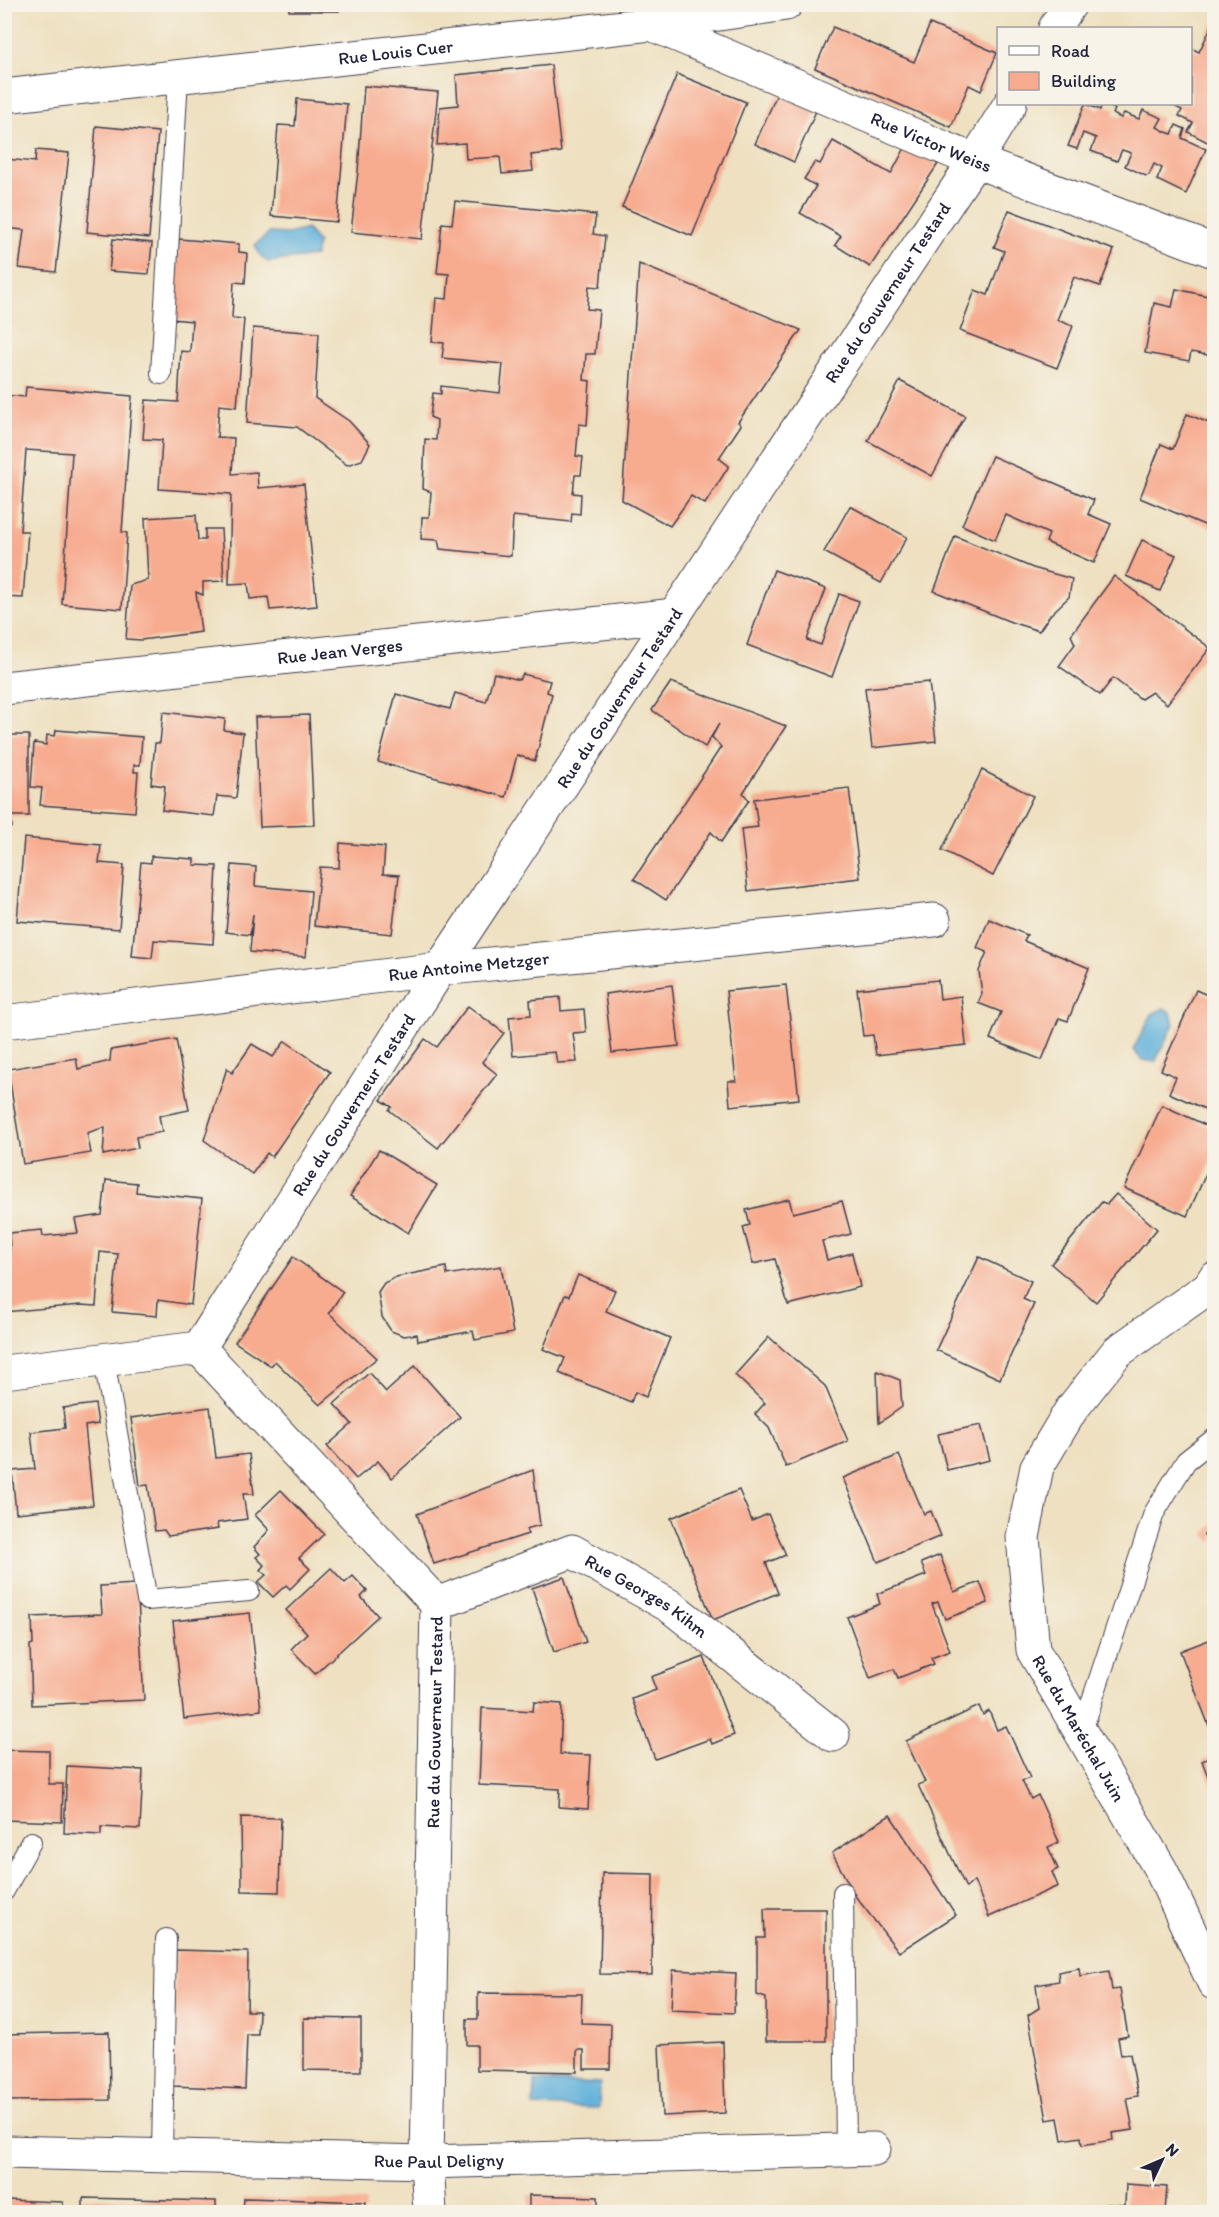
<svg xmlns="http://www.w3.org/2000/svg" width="1219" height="2217" viewBox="0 0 1219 2217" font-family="Itim,sans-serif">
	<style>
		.water { fill: #61b1db; stroke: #426a8b; stroke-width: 1.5 }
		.building { fill: #f7ab8f }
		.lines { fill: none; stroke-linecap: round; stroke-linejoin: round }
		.service-casing { stroke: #413e4f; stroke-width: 22 }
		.minor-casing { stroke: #413e4f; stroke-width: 35 }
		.service { stroke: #fff; stroke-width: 20 }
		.minor { stroke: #fff; stroke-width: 33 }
		.labels { text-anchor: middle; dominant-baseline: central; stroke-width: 4.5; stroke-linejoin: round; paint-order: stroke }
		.street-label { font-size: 18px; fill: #22223b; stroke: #f7f3e8 }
	</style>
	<rect width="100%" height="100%" fill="#f7f3e8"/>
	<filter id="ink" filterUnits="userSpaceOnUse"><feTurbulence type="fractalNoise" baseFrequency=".0167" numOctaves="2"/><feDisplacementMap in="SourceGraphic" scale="12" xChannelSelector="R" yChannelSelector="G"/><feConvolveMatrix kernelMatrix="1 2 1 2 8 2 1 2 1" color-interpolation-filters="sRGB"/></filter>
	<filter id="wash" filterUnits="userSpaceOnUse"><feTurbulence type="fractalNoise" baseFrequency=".008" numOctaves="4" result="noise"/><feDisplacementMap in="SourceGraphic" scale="24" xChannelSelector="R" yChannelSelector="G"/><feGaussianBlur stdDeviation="1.35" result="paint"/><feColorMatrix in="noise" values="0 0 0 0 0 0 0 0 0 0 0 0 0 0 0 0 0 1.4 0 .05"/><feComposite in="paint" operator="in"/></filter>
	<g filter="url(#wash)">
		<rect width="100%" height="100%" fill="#eee0c0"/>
		<!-- water -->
		<g class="water">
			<polygon points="307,229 318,243 315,256 268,262 260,255 255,245 269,233 288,234"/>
			<polygon points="1164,1008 1171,1013 1174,1024 1155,1062 1142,1060 1133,1050 1152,1014"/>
			<polygon points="534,2081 600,2084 599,2108 533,2106"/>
		</g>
		<g id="blocks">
			<!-- building -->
			<g class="building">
				<rect x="289" y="4" width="50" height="7"/>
				<polygon points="1214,21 1214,137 1211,144 1188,132 1193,123 1179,116 1182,110 1170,104 1191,104 1191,48 1199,52"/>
				<polygon points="930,24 997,53 981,91 969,85 951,127 815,68 833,27 914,62"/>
				<polygon points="551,65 561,152 531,155 533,171 502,174 500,157 466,159 465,143 437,145 440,107 458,105 456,75"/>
				<polygon points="677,74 746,102 692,236 622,207"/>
				<polygon points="364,86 438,92 422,239 351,232 358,171"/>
				<polygon points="777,94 816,111 794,162 755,144"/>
				<polygon points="297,99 347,104 337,222 271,216 278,125 295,126"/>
				<polygon points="1085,104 1100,110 1102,104 1115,109 1113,114 1121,118 1124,113 1139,119 1143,110 1162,118 1157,127 1166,132 1172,134 1176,125 1185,129 1182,138 1206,149 1186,194 1157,180 1162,168 1154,164 1149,175 1146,176 1125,166 1131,153 1122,150 1117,161 1091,151 1096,138 1083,133 1077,149 1068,146"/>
				<polygon points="96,126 158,132 149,238 87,232"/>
				<polygon points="833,141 891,174 906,146 938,164 870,267 835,245 841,236 800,213 816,186 804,179 815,162 820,164"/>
				<polygon points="36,150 69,153 56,272 19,268 24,230 4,228 6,159 35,162"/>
				<polygon points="455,201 596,215 593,234 605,236 600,287 589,286 587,309 599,310 595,354 586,354 584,380 590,381 587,425 579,424 576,456 583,457 581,475 575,475 573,493 581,494 580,514 572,513 571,522 513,516 511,556 440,549 438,540 421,539 422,517 429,517 431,492 423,489 425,439 436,440 437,420 430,417 433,393 441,394 441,386 500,393 503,364 442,358 444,343 432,342 436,298 447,299 449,274 437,273 442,223 452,224"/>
				<polygon points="1009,210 1114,250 1100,286 1074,277 1057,320 1073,326 1057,368 960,331 975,290 988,295 1004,251 994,247"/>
				<polygon points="113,239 152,243 149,274 109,271"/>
				<polygon points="179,239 239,244 239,252 247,253 245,283 234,282 232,318 244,319 237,407 219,405 217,437 234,438 232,474 257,472 258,488 304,484 317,606 270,610 268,597 250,599 248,583 229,584 231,494 159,489 162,440 143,439 146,400 178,402 181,351 190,352 192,321 172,319"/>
				<polygon points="639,264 801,330 738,422 741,425 719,458 729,466 705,504 691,496 670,526 622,500"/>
				<polygon points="1210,285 1214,286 1214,356 1191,352 1189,361 1145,353 1154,303 1172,307 1176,289 1208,296"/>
				<polygon points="253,328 319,333 315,398 349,421 370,444 362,460 347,465 297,427 247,423"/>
				<polygon points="900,381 965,416 932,476 868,441"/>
				<polygon points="26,387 132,396 122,532 127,533 122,609 62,604 72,453 26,450 20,531 28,531 23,598 4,597 4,395 25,397"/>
				<polygon points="1187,414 1214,425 1214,529 1140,498 1161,444 1173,449"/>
				<polygon points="992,456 1094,500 1088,514 1111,524 1094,563 1046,542 1049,534 1006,515 995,540 962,525"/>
				<polygon points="850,506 907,537 881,583 824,552"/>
				<polygon points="196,515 198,540 205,540 205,529 221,529 224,581 203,582 203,595 196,592 201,632 141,640 126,639 130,585 148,580 145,518"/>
				<polygon points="955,536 1033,568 1072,579 1069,597 1050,615 1039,631 1011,622 934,591"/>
				<polygon points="1142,540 1176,555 1160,591 1126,576"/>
				<polygon points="774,570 826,589 807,640 821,645 839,594 859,601 832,677 747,645"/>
				<polygon points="1114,576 1210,648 1167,704 1152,692 1141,699 1113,678 1100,695 1059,666 1075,644 1071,635"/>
				<polygon points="494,673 519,680 523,674 550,681 547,692 552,694 535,761 517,755 506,797 378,762 396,694 450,709 455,693 486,702"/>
				<polygon points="671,682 786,726 743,793 749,800 721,842 711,832 666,900 634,879 721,747 712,737 719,724 705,747 652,710"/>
				<polygon points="929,682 936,741 872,748 865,688"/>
				<polygon points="163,712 225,719 224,730 243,733 236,798 217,796 214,816 162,810 165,786 151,784 155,743 160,743"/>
				<polygon points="309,715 314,825 260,827 255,717"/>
				<polygon points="4,722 9,735 29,735 29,816 10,816 12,827 4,828"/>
				<polygon points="56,730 142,737 140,765 134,765 134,772 138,772 135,812 40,805 42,788 31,787 34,743 46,745 47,735 55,736"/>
				<polygon points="982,770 1033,796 993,876 942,850"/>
				<polygon points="849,788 860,878 748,891 741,829 758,827 754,799"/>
				<polygon points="24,838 101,845 99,863 124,865 119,929 17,921"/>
				<polygon points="340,843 385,847 383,874 399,875 392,934 314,926 320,867 339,868"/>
				<polygon points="151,856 194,859 194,865 217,866 213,944 154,940 152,958 132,956 141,862 151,863"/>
				<polygon points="232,865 256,867 255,886 311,891 306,957 250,952 253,914 250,935 226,932"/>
				<polygon points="989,919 1027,935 1024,941 1089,968 1068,1021 1059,1018 1042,1060 990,1039 1001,1012 978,1003 982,994 979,971 987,952 977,948"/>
				<polygon points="938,980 940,999 961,996 966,1045 876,1055 873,1035 863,1036 857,989"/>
				<polygon points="672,985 679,1046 612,1053 605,994"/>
				<polygon points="786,985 799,1099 730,1106 728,1081 736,1081 726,991"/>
				<polygon points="1196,990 1214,998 1214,1113 1169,1093 1176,1077 1161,1070"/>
				<polygon points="560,997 561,1011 584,1009 586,1032 573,1033 577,1062 557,1063 555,1052 513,1056 509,1017 531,1015 530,1000"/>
				<polygon points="468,1006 504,1033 482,1062 497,1074 438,1148 389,1110 392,1107 381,1100 425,1039 437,1047"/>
				<polygon points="176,1039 189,1110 159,1116 162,1132 136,1137 138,1148 103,1155 105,1127 87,1133 91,1153 23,1164 8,1069 76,1058 78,1069 110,1061 111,1050"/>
				<polygon points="285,1041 330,1072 272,1157 267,1153 252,1174 204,1140 227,1068 232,1073 252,1044 273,1057"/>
				<polygon points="1162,1105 1214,1129 1214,1141 1211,1148 1214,1150 1214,1156 1187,1216 1124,1188"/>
				<polygon points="379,1150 437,1185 408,1233 350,1196"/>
				<polygon points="106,1180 137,1183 136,1192 202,1199 191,1305 158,1300 157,1316 112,1312 118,1254 100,1252 96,1306 81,1305 4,1312 4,1250 10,1250 9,1233 42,1230 43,1236 78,1233 75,1219 102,1215"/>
				<polygon points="1116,1194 1157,1229 1096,1302 1051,1264 1102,1202 1107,1204"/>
				<polygon points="789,1199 793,1213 842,1201 851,1234 822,1241 827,1260 852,1253 860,1287 788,1305 775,1259 753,1264 743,1227 750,1225 746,1210"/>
				<polygon points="293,1257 343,1292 329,1313 377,1358 320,1405 275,1361 271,1366 235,1342"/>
				<polygon points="979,1257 1031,1281 1023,1299 1034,1304 1000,1379 936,1350"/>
				<polygon points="501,1266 513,1333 475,1340 473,1331 418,1341 417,1334 404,1336 391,1331 382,1317 378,1292 384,1283 396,1277 446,1267 447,1275"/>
				<polygon points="578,1275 615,1290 606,1311 670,1338 646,1397 635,1392 631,1402 559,1373 565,1358 543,1349 565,1295 569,1296"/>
				<polygon points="769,1337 825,1386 848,1441 786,1467 769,1428 755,1414 765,1403 735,1375"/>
				<polygon points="415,1366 460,1417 392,1478 378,1461 356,1479 327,1446 352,1424 334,1404 369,1373 386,1392"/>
				<polygon points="877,1371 900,1380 902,1407 879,1423"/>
				<polygon points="95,1404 98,1424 85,1426 93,1505 16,1513 12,1471 35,1469 31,1432 65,1428 63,1408"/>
				<polygon points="210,1407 216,1458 249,1454 254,1494 243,1494 247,1519 217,1523 218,1529 168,1536 164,1530 155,1531 148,1485 140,1486 131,1418"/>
				<polygon points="981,1425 990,1460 947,1470 938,1434"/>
				<polygon points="899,1455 924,1514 931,1511 941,1536 878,1562 843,1478"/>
				<polygon points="533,1470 540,1525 526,1529 528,1534 434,1564 417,1514"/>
				<polygon points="281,1490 324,1534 299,1558 310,1569 290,1589 286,1585 273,1597 258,1582 266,1575 260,1570 264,1565 256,1557 260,1554 254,1547 269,1530 255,1515"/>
				<polygon points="739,1490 752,1521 768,1514 786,1555 766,1563 778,1593 713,1620 671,1518"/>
				<polygon points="1214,1522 1214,1543 1204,1535"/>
				<polygon points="940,1555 954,1592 980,1582 988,1603 945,1619 938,1602 932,1604 950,1651 931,1658 934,1664 898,1678 894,1669 870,1678 847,1617 880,1604 877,1594 926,1575 921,1563"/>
				<polygon points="331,1568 345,1583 353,1576 367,1591 361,1597 378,1616 315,1674 291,1649 307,1633 286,1610"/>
				<polygon points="564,1577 586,1642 554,1652 532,1588"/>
				<polygon points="137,1584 144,1700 32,1705 30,1645 33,1644 32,1617 102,1614 100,1586"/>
				<polygon points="250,1613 261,1710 184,1719 173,1621"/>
				<polygon points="1214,1638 1214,1739 1180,1651"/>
				<polygon points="704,1657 734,1735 712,1744 710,1739 655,1759 632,1699 656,1690 651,1677"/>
				<polygon points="534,1702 562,1704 560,1754 591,1755 588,1809 559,1807 560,1789 479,1785 482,1708 533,1711"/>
				<polygon points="979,1706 983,1715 989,1711 997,1730 1006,1726 1030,1778 1022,1781 1031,1799 1038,1795 1059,1842 1048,1847 1058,1869 1052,1872 1058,1886 989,1917 974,1881 966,1888 918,1785 925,1782 906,1741"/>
				<polygon points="4,1750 49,1751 49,1784 63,1784 62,1822 4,1820"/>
				<polygon points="1214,1756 1214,1792 1202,1761"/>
				<polygon points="67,1766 143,1770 140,1829 101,1827 101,1835 64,1833"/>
				<polygon points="890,1815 956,1915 899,1952 856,1897 832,1853"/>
				<polygon points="241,1817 281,1818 279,1892 242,1891"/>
				<polygon points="602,1873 653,1874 652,1975 600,1974"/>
				<polygon points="764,1909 826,1909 826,2041 766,2041 766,1998 757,1995 757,1938 765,1938"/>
				<polygon points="176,1950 248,1952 247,2011 259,2011 258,2035 247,2035 245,2089 172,2086"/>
				<polygon points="1079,1968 1080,1976 1109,1971 1112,1990 1120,1989 1128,2036 1118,2038 1121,2055 1130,2054 1138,2096 1127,2098 1133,2130 1112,2133 1113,2140 1082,2145 1081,2137 1062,2140 1058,2118 1047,2120 1028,2015 1039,2008 1036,1985 1059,1981 1058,1972"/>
				<polygon points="673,1970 736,1973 734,2013 671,2010"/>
				<polygon points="478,1993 582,1994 581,2023 611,2024 610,2069 584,2069 584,2050 577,2050 577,2072 477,2070 477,2045 467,2045 467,2019 478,2019"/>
				<polygon points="304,2018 361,2019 361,2071 304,2070"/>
				<polygon points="109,2032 110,2100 4,2101 4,2034"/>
				<polygon points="723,2042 725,2113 662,2116 659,2045"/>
				<polygon points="1126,2184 1167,2187 1165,2212 1105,2212 1106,2204 1125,2205"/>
				<polygon points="529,2195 598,2197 598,2212 529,2212"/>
				<polygon points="83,2198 216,2201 216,2212 83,2212"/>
				<polygon points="244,2198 366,2202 366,2212 243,2212"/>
				<polygon points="4,2200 63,2202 62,2212 4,2212"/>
			</g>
		</g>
	</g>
	<g filter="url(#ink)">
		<use href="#blocks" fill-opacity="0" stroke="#413e4f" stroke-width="1.5"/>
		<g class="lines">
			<defs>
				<g id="service">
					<polyline points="161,374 178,77"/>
					<polyline points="104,1360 147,1600 249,1591"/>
					<polyline points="1081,1734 1154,1513 1186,1461 1214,1439"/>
					<polyline points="4,1891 31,1842"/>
					<polyline points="843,1893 846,2150"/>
					<polyline points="162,2154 166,1939"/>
				</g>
				<g id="minor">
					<path id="s1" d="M651,24L975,161L1214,251"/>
					<polyline points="1055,28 1070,4"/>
					<path id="s2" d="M4,96L651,24L786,4"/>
					<path id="s3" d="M4,688L675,615"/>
					<path id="s4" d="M4,1022L440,969L934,920"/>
					<path id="s5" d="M1214,1279L1209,1287L1117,1352L1071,1410L1037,1467L1023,1537L1033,1650L1162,1872L1214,1983"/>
					<polyline points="4,1372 199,1348"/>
					<path id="s6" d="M437,1604L572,1551L670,1606L833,1735"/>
					<path id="s7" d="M4,2152L427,2162L874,2149"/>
					<path id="s8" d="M430,2212L427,2162L437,1604L199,1348L440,969L975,161L1010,104"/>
				</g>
			</defs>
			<!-- service casing -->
			<use href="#service" class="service-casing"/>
			<!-- minor casing -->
			<use href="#minor" class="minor-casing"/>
			<!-- service -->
			<use href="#service" class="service"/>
			<!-- minor -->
			<use href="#minor" class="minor"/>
		</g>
	</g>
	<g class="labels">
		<!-- street labels -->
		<g class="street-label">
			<text stroke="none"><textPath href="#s2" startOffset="394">Rue Louis Cuer</textPath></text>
			<text stroke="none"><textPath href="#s1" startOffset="304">Rue Victor Weiss</textPath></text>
			<text stroke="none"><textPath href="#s8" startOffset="2218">Rue du Gouverneur Testard</textPath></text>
			<text stroke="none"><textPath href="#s3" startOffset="338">Rue Jean Verges</textPath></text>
			<text stroke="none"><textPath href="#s8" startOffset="1732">Rue du Gouverneur Testard</textPath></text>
			<text stroke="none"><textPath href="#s4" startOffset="468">Rue Antoine Metzger</textPath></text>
			<text stroke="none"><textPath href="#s8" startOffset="1246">Rue du Gouverneur Testard</textPath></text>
			<text stroke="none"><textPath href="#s6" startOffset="232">Rue Georges Kihm</textPath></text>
			<text stroke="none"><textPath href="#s8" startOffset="490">Rue du Gouverneur Testard</textPath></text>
			<text stroke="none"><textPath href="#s5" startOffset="538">Rue du Maréchal Juin</textPath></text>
			<text stroke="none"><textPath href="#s7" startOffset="435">Rue Paul Deligny</textPath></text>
		</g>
	</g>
	<!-- margin -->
	<rect width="1219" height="2217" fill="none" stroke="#f7f3e8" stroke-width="24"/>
	<!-- legend -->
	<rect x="997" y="27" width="195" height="78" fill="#f7f3e8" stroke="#a29fa3" stroke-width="1.5"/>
	<rect x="1009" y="46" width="30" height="9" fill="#ffffff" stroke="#a29fa3" stroke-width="1.5"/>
	<text x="1051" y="57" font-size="18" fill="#22223b">Road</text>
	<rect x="1009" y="72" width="30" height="18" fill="#f7ab8f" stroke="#a29fa3" stroke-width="1.5"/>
	<text x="1051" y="87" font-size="18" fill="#22223b">Building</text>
	<!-- north arrow -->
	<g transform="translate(1162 2160) rotate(46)" stroke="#f7f3e8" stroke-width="4.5" paint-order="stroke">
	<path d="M0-4.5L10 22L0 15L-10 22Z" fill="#22223b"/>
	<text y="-9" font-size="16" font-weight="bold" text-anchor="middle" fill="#22223b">N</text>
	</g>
</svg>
